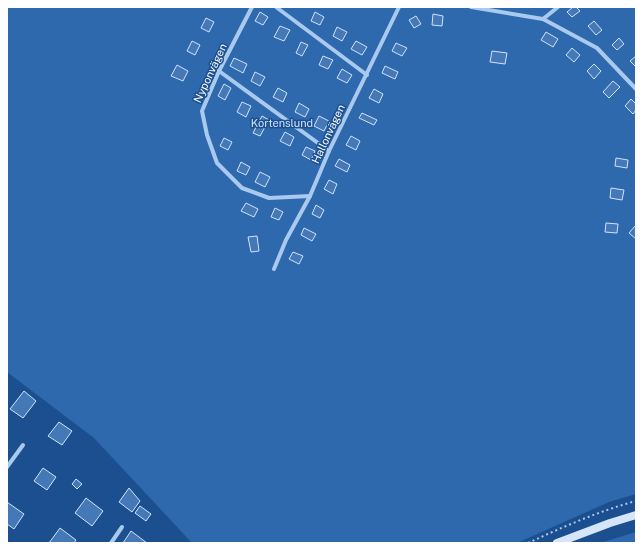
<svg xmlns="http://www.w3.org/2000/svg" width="643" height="550" viewBox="0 0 643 550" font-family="'Public Sans',sans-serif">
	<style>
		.green { fill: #2e69ad }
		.building { fill: #4478b7; stroke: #cfe3fa }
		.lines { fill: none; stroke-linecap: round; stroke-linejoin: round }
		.path { stroke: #a9c9ee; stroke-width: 2; stroke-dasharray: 2 3; stroke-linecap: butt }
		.street { stroke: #a9c9ee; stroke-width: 4 }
		.secondary { stroke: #d6e6fa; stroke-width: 8 }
		.labels { text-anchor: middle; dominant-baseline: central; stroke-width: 3; stroke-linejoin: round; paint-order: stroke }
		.street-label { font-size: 11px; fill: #fff; stroke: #1b4f8f }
		.park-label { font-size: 11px; fill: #cfe3fa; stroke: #1b4f8f }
	</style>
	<rect width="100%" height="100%" fill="#1b4f8f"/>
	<!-- green -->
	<g class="green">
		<polygon points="7,7 636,7 636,494 609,502 517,543 192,543 94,438 7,372"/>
		<polygon points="636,532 636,543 600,543"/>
	</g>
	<!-- building -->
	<g class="building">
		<polygon points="573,7 576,7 580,11 572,17 567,12"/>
		<polygon points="260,12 268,17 263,25 255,21"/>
		<polygon points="315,12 324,17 320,25 311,21"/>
		<polygon points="433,14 443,16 442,26 432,25"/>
		<polygon points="416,16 421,24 414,28 409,20"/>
		<polygon points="206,18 214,22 209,32 201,28"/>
		<polygon points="594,21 602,30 596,35 588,26"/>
		<polygon points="280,26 290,30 284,41 274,37"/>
		<polygon points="337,27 347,32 342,41 333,36"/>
		<polygon points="546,32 558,39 553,47 541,40"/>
		<polygon points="619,38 624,44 617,50 612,45"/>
		<polygon points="192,41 200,45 195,55 187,51"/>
		<polygon points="356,41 367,47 362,55 351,49"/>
		<polygon points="301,42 308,45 302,56 296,53"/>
		<polygon points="396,43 407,48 402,56 392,51"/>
		<polygon points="572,48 580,55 574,62 566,55"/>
		<polygon points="492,51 507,53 505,64 490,62"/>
		<polygon points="323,56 333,60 328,69 319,65"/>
		<polygon points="636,56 636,67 630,61"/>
		<polygon points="234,58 247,64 243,73 230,66"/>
		<polygon points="594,64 601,71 594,79 587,71"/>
		<polygon points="177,65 188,71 183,81 171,76"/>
		<polygon points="385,66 398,72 395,79 382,73"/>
		<polygon points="342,69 352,75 347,83 337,78"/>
		<polygon points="255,72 265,77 260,86 251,81"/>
		<polygon points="613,81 620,87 609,98 603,92"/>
		<polygon points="224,84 231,88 225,100 218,96"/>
		<polygon points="278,88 287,93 283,102 273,97"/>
		<polygon points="374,89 383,94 379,103 369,98"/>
		<polygon points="631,99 636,104 636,110 633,114 625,106"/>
		<polygon points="242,102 251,106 246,117 237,112"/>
		<polygon points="299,103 309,109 305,117 295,112"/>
		<polygon points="362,113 377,120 374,125 359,118"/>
		<polygon points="262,116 269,120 260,136 253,133"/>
		<polygon points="319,116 329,121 324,131 314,126"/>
		<polygon points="285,132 294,137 290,146 280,141"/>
		<polygon points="351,136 360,141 356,150 346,145"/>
		<polygon points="224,138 232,142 228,150 220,146"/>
		<polygon points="306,147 315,151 311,160 302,155"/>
		<polygon points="616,158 628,160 627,168 615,166"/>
		<polygon points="339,159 350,165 347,172 335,166"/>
		<polygon points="241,162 250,167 246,175 237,171"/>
		<polygon points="260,172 270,177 265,187 255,182"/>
		<polygon points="329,180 337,184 333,194 324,189"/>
		<polygon points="611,188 624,190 622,200 610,198"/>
		<polygon points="246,203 258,209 254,217 241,211"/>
		<polygon points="316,205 324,210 320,218 312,214"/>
		<polygon points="275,208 283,212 279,220 271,217"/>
		<polygon points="606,223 618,224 617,233 605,232"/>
		<polygon points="635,226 636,227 636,239 629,233"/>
		<polygon points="304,228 316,234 312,241 301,235"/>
		<polygon points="257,236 259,251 251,252 248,237"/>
		<polygon points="293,252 303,256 299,264 289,259"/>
		<polygon points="24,391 36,401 23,418 10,409"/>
		<polygon points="59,422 72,431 62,445 48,436"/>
		<polygon points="43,468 56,477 47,490 34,481"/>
		<polygon points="76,479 82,484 77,489 72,484"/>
		<polygon points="129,488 140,501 132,512 119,502"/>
		<polygon points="86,498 103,511 92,526 75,513"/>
		<polygon points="7,502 24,514 14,529 7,524"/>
		<polygon points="140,506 151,514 146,521 135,513"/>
		<polygon points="60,528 76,540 74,543 49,543"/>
		<polygon points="131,531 147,543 123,543"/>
	</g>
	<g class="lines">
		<!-- path -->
		<path class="path" d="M528,543C563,527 599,511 636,501"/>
		<!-- street -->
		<g class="street">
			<polyline points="252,7 219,71 202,111 207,135 217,163 242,188 269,198 310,196"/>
			<polyline points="276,7 367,75"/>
			<polyline points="471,7 543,19 597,48 636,89"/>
			<polyline points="543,19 558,7"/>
			<polyline points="219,71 329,151"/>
			<polyline points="274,269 286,240 310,196 329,151 399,7"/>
			<polyline points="7,467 23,445"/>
			<polyline points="111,543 122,527"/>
		</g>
		<!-- secondary -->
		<polyline class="secondary" points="557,543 610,523 636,515"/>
	</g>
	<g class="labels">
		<!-- street labels -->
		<g class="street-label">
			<text transform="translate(210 73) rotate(-65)">Nyponvägen</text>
			<text transform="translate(328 134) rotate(-65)">Hallonvägen</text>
		</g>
		<!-- park labels -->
		<g class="park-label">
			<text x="282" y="123">Kortenslund</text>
		</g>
	</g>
	<!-- border -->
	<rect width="643" height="550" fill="none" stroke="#ffffff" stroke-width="16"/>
</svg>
